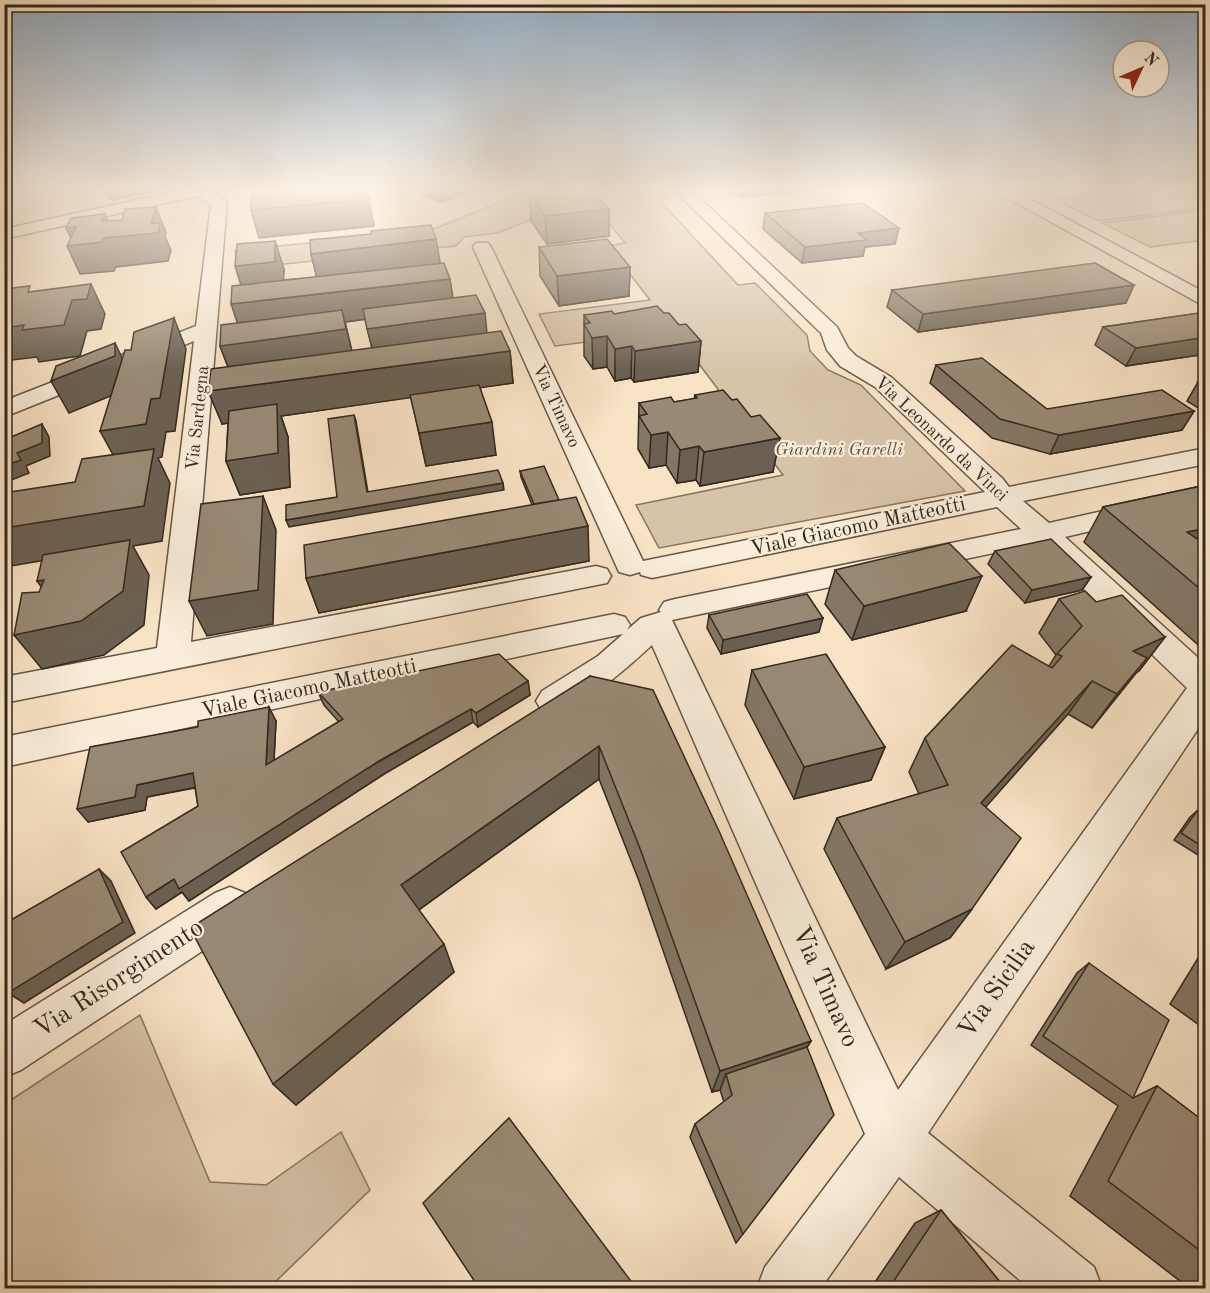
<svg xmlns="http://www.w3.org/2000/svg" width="1210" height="1293" viewBox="0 0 1210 1293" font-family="'Old Standard TT',serif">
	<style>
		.green { fill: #d7c3a8; stroke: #857662; stroke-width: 1.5 }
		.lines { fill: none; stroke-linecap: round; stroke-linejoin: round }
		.street-casing { stroke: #645747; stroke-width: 3 }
		.street { fill: #faedd9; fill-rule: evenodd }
		.wall { fill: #847664; stroke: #33281d; stroke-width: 1.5; fill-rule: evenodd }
		.shaded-wall { fill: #6b6051; stroke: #33281d; stroke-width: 1.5 }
		.building { fill: #998974; stroke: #33281d; stroke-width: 1.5 }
		.labels { text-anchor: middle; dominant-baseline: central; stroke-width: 4.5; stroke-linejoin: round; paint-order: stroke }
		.far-street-label { font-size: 18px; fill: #33281d; stroke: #faedd9 }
		.far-park-label { font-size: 18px; font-style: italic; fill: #5c4f40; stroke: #faedd9 }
		.street-label { font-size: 21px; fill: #33281d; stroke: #faedd9 }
		.near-street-label { font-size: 26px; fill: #33281d; stroke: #faedd9 }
	</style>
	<rect width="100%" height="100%" fill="#f8e3c5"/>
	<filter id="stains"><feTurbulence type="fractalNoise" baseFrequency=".00333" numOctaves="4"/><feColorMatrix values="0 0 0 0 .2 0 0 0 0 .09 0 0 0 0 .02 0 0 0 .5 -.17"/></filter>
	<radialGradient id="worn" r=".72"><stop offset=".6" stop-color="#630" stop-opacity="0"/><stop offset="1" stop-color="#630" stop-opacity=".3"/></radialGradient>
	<!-- green -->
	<g class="green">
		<polygon points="530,190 663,190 668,196 661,202 738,285 755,283 807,335 810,351 828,370 861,385 965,491 659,548 636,505 783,475 674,331 555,346 539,314 650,300 608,246 625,243 596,207 554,211 497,233 464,237 456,246 237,269 235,250 414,233 436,228"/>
		<polygon points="1135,190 1165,190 1205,208 1098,221 1055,199"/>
		<polygon points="1205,210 1205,240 1150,247 1102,223"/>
		<polygon points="140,1015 210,1182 266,1185 341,1132 370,1190 269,1288 5,1288 5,1104"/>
	</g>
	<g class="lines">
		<defs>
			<g id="street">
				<polygon points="182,190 211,190 227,202 191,642 596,566 607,569 611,576 607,583 4,703 4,677 157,648 194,341 4,417 4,401 196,326 211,204 197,196 4,239 4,229"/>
				<path d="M674,190H691L837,327L848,348L856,356L891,377L1002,478L1009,487L1206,448V464L1023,501L1049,523L1206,488V504L1065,537L1206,665V717L928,1133L1094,1267L1102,1288H1029L899,1177L821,1288H757L765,1267L865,1134L652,645C635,661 578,712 555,714C551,715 546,712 542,711L536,701L542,691L598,656L623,634L4,767V737L614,614L625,617L630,625L627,630L641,618L661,612L659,610L664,602L675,599L1021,529L997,507L652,578L641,575L640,572L630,575L619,572L473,247L476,243H488L491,247L643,561L985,492L875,387L840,366L827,350L821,333ZM1037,544L1187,688L898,1090L672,620Z"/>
				<polygon points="993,190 1013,190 1206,293 1206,307"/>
				<polygon points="230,887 245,893 252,908 245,923 21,1070 4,1077 4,1025 215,893"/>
			</g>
		</defs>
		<!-- street casing -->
		<use href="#street" class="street-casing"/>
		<!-- street -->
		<use href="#street" class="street"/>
	</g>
	<!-- wall -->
	<g class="wall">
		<polygon points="101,190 159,190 113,200"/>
		<polygon points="474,190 441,202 423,196 422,191"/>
		<polygon points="731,190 815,190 740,197"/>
		<polygon points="1174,190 1206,190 1206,204"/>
		<polygon points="529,194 609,209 609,236 547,244 531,221"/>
		<polygon points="765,213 895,244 865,247 863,256 802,263 763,229"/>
		<polygon points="539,247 630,267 629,296 559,306 540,276"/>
		<path d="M311,254L440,263L450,279L453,298L487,333L510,351L513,383L480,387L496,455L426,466L411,397L281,416L288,437L290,487L240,495L226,461L228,423L222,424L228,367L220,346L237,323L241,285L284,269L283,280L317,277ZM365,319L372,348L352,351L345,322Z"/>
		<polygon points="892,290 1126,303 918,332 887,307"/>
		<polygon points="1206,312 1206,354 1126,366 1095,345 1103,327"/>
		<polygon points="664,313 701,341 698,372 634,382 631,378 615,381 607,367 593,369 584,356 584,315"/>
		<polygon points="936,365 1047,409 1194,411 1182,430 1050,454 992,438 930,383"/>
		<polygon points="1206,381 1206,413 1187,401 1198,382"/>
		<polygon points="695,395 773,472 700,486 696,480 677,483 666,465 649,468 638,449 639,403 674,402 694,399"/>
		<polygon points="520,471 559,500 589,561 319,613 306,578 532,505 521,477"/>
		<polygon points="1206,485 1206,652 1084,542 1103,507"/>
		<polygon points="995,551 1091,577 1082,590 1025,603 988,564"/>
		<polygon points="835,570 966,611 852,640 825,604"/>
		<polygon points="1059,599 1096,602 1165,637 1139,671 1136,673 1092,728 1068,714 985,807 972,909 950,938 886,969 824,849 837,818 919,794 909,772 925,738 1049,666 1056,655 1039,633"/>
		<polygon points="709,615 819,632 721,654 707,628"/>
		<polygon points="752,670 885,747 871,780 794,799 745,705"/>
		<polygon points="590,676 811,1041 807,1047 743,1234 736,1243 690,1137 695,1124 724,1102 720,1090 712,1092 639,881 599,779 419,910 454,972 296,1105 273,1084"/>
		<polygon points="528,681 530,695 478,727 473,722 384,774 189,901 182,892 156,909 146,897 198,806 195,788 147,797 145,810 88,822 276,721 274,761 339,722 324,705 318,692"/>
		<polygon points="1197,811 1206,816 1206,860 1174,840 1190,817"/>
		<polygon points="1206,945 1206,1030 1170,1004"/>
		<polygon points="1089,963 1133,1098 1157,1086 1206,1123 1206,1288 1189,1288 1070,1196 1118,1106 1031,1045 1077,973"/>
		<polygon points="941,1210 1005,1288 871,1288 915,1223"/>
	</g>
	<!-- shaded-wall -->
	<g class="shaded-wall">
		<polygon points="109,190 159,190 113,200"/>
		<polygon points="299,190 302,190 305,203 369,199 374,226 259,238 251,210"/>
		<polygon points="460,190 474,190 441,202 440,197"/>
		<polygon points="741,190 815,190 740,197"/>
		<polygon points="156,207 166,233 165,237 171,250 168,261 116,267 114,271 80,274 67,246 74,245 66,228 102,221 105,214 115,237 151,224"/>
		<polygon points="609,209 609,236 547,244 545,216"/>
		<polygon points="899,228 895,244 865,247 863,256 802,263 805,247 858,233"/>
		<polygon points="436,239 441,267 318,283 311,254"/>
		<polygon points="275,241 284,269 283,291 244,295 235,266"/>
		<polygon points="630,267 629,296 559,306 557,276"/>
		<polygon points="450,279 454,308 345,322 354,361 232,377 220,346 241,334 231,304"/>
		<polygon points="91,284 105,314 101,329 87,331 80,356 39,362 37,357 4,361 4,328 72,300"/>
		<polygon points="1134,285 1126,303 918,332 923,314"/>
		<polygon points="485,313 488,344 375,360 367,329"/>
		<polygon points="174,318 186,349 175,431 166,432 162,457 158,458 170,483 162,541 133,546 149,575 144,625 104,655 42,669 14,635 129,546 4,567 4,528 118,464 100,431 151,399"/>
		<polygon points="607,336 607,367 593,369 592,338"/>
		<polygon points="1206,337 1205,354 1126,366 1136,348"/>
		<polygon points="701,341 698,372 634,382 635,351"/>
		<polygon points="115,343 130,375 130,388 69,413 51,381"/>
		<polygon points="632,346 631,378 615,381 615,349"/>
		<polygon points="510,351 513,383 281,416 288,437 290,487 240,495 226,461 277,416 222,424 208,391"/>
		<polygon points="1194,411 1182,430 1050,454 1059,435"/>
		<polygon points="354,415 356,421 369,498 367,492"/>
		<polygon points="492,422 496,455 426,466 419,433"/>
		<polygon points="42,424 49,437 50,456 26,466 29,473 4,483 4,466"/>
		<polygon points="668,432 666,465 649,468 651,435"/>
		<polygon points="780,438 773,472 700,486 704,452"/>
		<polygon points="699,446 696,480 677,483 680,450"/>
		<polygon points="503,483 504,490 289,527 286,520"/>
		<polygon points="263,496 276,530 273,624 207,636 189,601"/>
		<polygon points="588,526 589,561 319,613 306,578"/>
		<polygon points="1206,528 1206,557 1187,532"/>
		<polygon points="982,576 966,611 852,640 864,606"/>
		<polygon points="1091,577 1082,590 1025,603 1032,590"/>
		<polygon points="44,580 62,615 37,581"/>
		<polygon points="823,618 819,632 721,654 723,640"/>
		<polygon points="1165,637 1139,671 1136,673 1092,728 1117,694 1133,651"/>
		<polygon points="528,681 530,695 478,727 476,713"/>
		<polygon points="1092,681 1068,714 961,835 981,803"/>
		<polygon points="269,707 276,721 273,778 266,765"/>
		<polygon points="471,709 473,722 384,774 189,901 182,892 156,909 146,897 174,879"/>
		<polygon points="599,746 599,779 413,914 401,885"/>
		<polygon points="885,747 871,780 794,799 804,767"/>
		<polygon points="193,773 202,786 147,797 145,810 88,822 77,809 137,785"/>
		<polygon points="99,869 111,881 135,933 24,1003 8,993"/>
		<polygon points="972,909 950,938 886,969 905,942"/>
		<polygon points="444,944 454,972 296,1105 273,1084"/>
		<polygon points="811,1041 797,1064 726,1074 720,1090 712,1092 720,1071"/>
	</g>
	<!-- building -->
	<g class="building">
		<polygon points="252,190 299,190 299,192 316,190 366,190 369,199 251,210"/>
		<polygon points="425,190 460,190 440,197 422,191"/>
		<polygon points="569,190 592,190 609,209 545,216 529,194"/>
		<polygon points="863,203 899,228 858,233 867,240 805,247 765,213"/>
		<polygon points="156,207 151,224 160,223 158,233 104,238 102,242 67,246 76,227 66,228 71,218 105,214 102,221 122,220 125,209"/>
		<polygon points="431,225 436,239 311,254 310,240 371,234 371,231"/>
		<polygon points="607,239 630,267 557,276 539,247"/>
		<polygon points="275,241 275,262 235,266 237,244"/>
		<polygon points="444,263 450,279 231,304 232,286"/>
		<polygon points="1095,263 1134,285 923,314 892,290"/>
		<polygon points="91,284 87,299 72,300 64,325 22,330 24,325 4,328 4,289 30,286 28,292"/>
		<polygon points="476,295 485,313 367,329 363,309"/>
		<polygon points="657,306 664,313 669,313 679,325 686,324 701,341 635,351 632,346 615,349 607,336 592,338 584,324 590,323 584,315 612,311 614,314"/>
		<polygon points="342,310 346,329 220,346 221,325"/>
		<polygon points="1206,312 1206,337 1136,348 1103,327"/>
		<polygon points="174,318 160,398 151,399 146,424 100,431 125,350 131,350 134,332"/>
		<polygon points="501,331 510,351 208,391 211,369"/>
		<polygon points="115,343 115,356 51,381 56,366"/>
		<polygon points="982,358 1047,409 1162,390 1194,411 1059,435 1000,419 936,365"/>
		<polygon points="1206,381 1206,387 1198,382"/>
		<polygon points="479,385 492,422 419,433 410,395"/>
		<polygon points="723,390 732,400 737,399 751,417 760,415 780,438 704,452 699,446 680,450 668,432 651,435 639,416 647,414 639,403 671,397 674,402 697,398 695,395"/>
		<polygon points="277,404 278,453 226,461 229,411"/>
		<polygon points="354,415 367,492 498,470 503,483 286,520 286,505 337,497 328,419"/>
		<polygon points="42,424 42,443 17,453 21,460 4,466 4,440"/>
		<polygon points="154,449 144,506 4,528 4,493 75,482 82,459"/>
		<polygon points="544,466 559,500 534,504 520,471"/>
		<polygon points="1206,485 1206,528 1187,532 1206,545 1206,594 1103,507"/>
		<polygon points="263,496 258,590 189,601 201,504"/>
		<polygon points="576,497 588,526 306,578 304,545"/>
		<polygon points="1051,539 1091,577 1032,590 995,551"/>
		<polygon points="130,540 123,591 81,621 14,635 22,593 39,592 44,580 37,581 43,555"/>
		<polygon points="949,543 982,576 864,606 835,570"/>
		<polygon points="1085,591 1096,602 1122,595 1165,637 1133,651 1147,658 1117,694 1092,681 981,803 1021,838 972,909 905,942 837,818 948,785 925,738 1012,645 1052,668 1062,656 1057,654 1082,626 1059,599"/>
		<polygon points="807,594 823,618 723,640 709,615"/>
		<polygon points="499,654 528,681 476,713 471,709 379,761 179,889 174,879 146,897 121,852 198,806 193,773 137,785 135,797 77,809 90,747 198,727 198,721 269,707 266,765 343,719 318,692"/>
		<polygon points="826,654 885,747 804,767 752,670"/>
		<polygon points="590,676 653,690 719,831 811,1041 720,1071 641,851 599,746 401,885 444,944 273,1084 190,928"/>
		<polygon points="1197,811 1206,816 1206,849 1181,833"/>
		<polygon points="99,869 123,922 8,993 4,982 4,924"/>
		<polygon points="1089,963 1169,1020 1133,1098 1043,1036"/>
		<polygon points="807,1047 834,1115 743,1234 695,1124 732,1095 726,1074"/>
		<polygon points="1157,1086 1206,1123 1206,1255 1108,1181"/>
		<polygon points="509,1118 636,1288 479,1288 423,1203"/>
		<polygon points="941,1210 1005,1288 889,1288"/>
	</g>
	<!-- sky -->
	<linearGradient id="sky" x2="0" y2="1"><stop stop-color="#93adc3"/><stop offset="0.51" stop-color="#fcf2e5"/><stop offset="1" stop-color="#fcf2e5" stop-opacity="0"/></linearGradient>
	<rect width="1210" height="371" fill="url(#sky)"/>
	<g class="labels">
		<!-- far-street labels -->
		<g class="far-street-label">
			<text transform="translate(556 406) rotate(65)">Via Timavo</text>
			<text transform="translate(198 418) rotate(-84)">Via Sardegna</text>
			<text transform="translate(941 439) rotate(43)">Via Leonardo da Vinci</text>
		</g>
		<!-- far-park labels -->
		<g class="far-park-label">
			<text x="839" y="450">Giardini Garelli</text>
		</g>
		<!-- street labels -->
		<g class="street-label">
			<text transform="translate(858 527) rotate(-12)">Viale Giacomo Matteotti</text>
			<text transform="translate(309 689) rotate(-12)">Viale Giacomo Matteotti</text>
		</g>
		<!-- near-street labels -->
		<g class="near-street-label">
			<text transform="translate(119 979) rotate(-33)">Via Risorgimento</text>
			<text transform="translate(825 987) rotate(66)">Via Timavo</text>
			<text transform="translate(997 989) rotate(-55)">Via Sicilia</text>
		</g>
	</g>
	<!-- margin -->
	<rect width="1210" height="1293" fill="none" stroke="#f8e3c5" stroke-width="24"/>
	<rect x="6" y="6" width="1198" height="1281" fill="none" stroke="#33281d" stroke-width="3"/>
	<rect x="12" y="12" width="1186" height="1269" fill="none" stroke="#33281d" stroke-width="1.5"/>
	<!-- north arrow -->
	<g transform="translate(1141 69) rotate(46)"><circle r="28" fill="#faedd9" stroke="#aa9e8e" stroke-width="1.5"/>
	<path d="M0-4.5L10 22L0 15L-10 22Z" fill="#8f2418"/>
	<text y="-9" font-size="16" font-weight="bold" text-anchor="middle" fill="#33281d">N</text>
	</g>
	<rect width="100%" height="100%" filter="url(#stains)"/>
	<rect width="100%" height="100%" fill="url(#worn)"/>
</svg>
